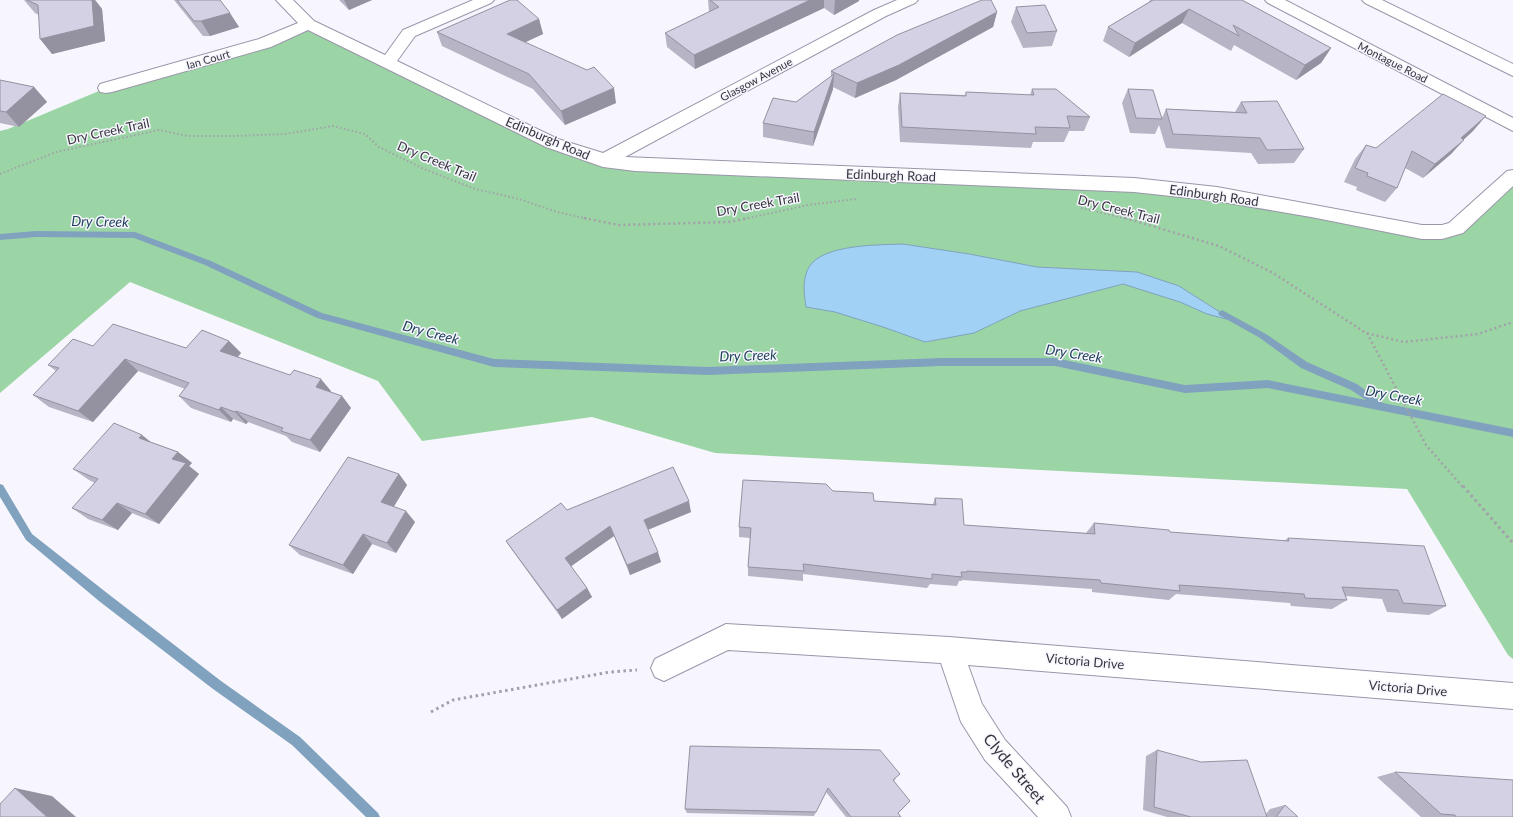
<svg xmlns="http://www.w3.org/2000/svg" width="1513" height="817" viewBox="0 0 1513 817" font-family="Lato,sans-serif">
	<style>
		.green { fill: #9cd5a5 }
		.water { fill: #a1d1f5; stroke: #81a2be }
		.lines { fill: none; stroke-linecap: round; stroke-linejoin: round }
		.stream { fill: #81a2be; fill-rule: evenodd }
		.minor-casing { stroke: #9996a9; stroke-width: 2 }
		.secondary-casing { stroke: #9996a9; stroke-width: 2 }
		.path-far2 { stroke: #a2a1a9; stroke-width: 2; stroke-dasharray: 1.5 2.5; stroke-linecap: butt }
		.path-far1 { stroke: #a2a1a9; stroke-width: 2.5; stroke-dasharray: 2 3; stroke-linecap: butt }
		.path { stroke: #a2a1a9; stroke-width: 3; stroke-dasharray: 2.5 3.5; stroke-linecap: butt }
		.minor { fill: #fff; fill-rule: evenodd }
		.secondary { fill: #fff; fill-rule: evenodd }
		.wall { fill: #b6b4c5 }
		.shaded-wall { fill: #9492a0 }
		.building { fill: #d4d1e5; stroke: #9492a0 }
		.labels { text-anchor: middle; dominant-baseline: central; stroke-width: 3; stroke-linejoin: round; paint-order: stroke }
		.far-street-label { font-size: 11px; fill: #36343d; stroke: #f7f6fe }
		.street-label { font-size: 13px; fill: #36343d; stroke: #f7f6fe }
		.water-label { font-size: 14px; font-style: italic; fill: #20435c; stroke: #f7f6fe }
		.near-street-label { font-size: 16px; fill: #36343d; stroke: #f7f6fe }
	</style>
	<rect width="100%" height="100%" fill="#f7f6fe"/>
	<!-- green -->
	<polygon class="green" points="308,24 580,154 635,165 1045,181 1285,206 1442,232 1513,176 1513,659 1508,655 1407,489 715,453 592,417 422,441 378,381 130,282 0,393 0,131 8,129 106,88"/>
	<!-- water -->
	<path class="water" d="M903,244L969,254L1037,267L1137,272L1179,286L1234,321L1207,314L1180,302L1123,284L1020,311L974,333L925,342L883,327L835,312L806,307C804,295 802,279 809,267C823,244 879,245 903,244Z"/>
	<g class="lines">
		<!-- stream -->
		<g class="stream">
			<polygon points="36,231 135,232 211,261 322,313 494,359 708,367 941,358 1055,358 1185,385 1268,380 1366,400 1351,390 1301,368 1260,338 1219,315 1218,313 1222,310 1266,334 1307,362 1357,384 1383,403 1513,429 1513,437 1268,388 1185,393 1055,366 941,366 708,375 494,367 317,318 205,265 134,238 36,237 0,240 0,234"/>
			<polygon points="0,484 3,485 32,534 107,593 221,681 300,737 378,813 380,817 366,817 292,745 213,689 99,601 26,540 0,497"/>
		</g>
		<defs>
			<g id="minor">
				<polygon points="276,0 293,0 314,21 385,55 403,30 473,0 494,0 491,3 415,36 397,61 558,139 603,153 874,10 897,0 918,0 915,3 886,16 625,157 1134,178 1217,187 1422,225 1442,225 1449,223 1507,171 1513,170 1513,186 1463,233 1442,239 1422,239 1311,217 1217,201 1134,192 635,171 603,167 546,147 308,30 271,47 112,92 106,93 100,92 98,88 100,84 259,39 298,23"/>
				<polygon points="1265,0 1285,0 1513,118 1513,131 1268,3"/>
				<polygon points="726,624 949,637 1513,683 1513,709 968,665 982,704 1005,740 1067,807 1071,817 1038,817 985,760 961,722 941,663 728,650 664,681 655,677 651,668 655,659"/>
			</g>
			<polygon id="secondary" points="1362,0 1382,0 1513,64 1513,76 1365,3"/>
		</defs>
		<!-- minor casing -->
		<use href="#minor" class="minor-casing"/>
		<!-- secondary casing -->
		<use href="#secondary" class="secondary-casing"/>
		<!-- path-far2 -->
		<g class="path-far2">
			<polyline points="0,174 56,152 159,130 188,136 233,136 285,134 333,126 365,134 379,147 424,169 475,189 519,199 557,212 589,219"/>
			<polyline points="1081,208 1128,219"/>
			<polyline points="744,219 808,205 856,199"/>
		</g>
		<!-- path-far1 -->
		<g class="path-far1">
			<polyline points="584,218 619,225 729,222 749,218"/>
			<polyline points="1125,218 1219,246 1273,273 1366,333 1404,342 1478,334 1513,322"/>
			<polyline points="1367,333 1426,445 1463,487"/>
		</g>
		<!-- path -->
		<g class="path">
			<polyline points="1463,486 1513,543"/>
			<polyline points="431,712 453,700 610,672 637,670"/>
		</g>
		<!-- minor -->
		<use href="#minor" class="minor"/>
		<!-- secondary -->
		<use href="#secondary" class="secondary"/>
	</g>
	<!-- wall -->
	<g class="wall">
		<polygon points="24,0 95,0 102,9 105,41 52,54 39,15 35,13"/>
		<polygon points="174,0 220,0 239,27 210,36 203,36"/>
		<polygon points="339,0 372,0 349,10"/>
		<polygon points="708,0 859,0 859,1 834,15 824,8 695,69 667,47 665,33 709,12"/>
		<polygon points="1150,0 1242,0 1331,48 1321,63 1296,80 1234,45 1231,51 1182,23 1129,57 1103,41 1108,27 1149,2"/>
		<polygon points="1016,7 1057,31 1052,46 1023,48 1011,22"/>
		<polygon points="997,12 993,27 896,80 855,98 833,87 833,89 813,146 763,137 763,123 796,102 831,77 831,71"/>
		<polygon points="539,19 543,34 525,42 616,103 565,125 533,89 442,46 437,32"/>
		<polygon points="0,80 34,87 47,102 19,127 0,123"/>
		<polygon points="1032,89 1090,117 1084,131 1069,131 1064,142 1033,142 1031,148 900,142 898,107 900,93 965,95 966,92 1030,95"/>
		<polygon points="1128,89 1162,118 1166,109 1235,112 1241,102 1304,149 1294,163 1258,164 1251,153 1166,148 1159,125 1155,134 1130,133 1122,103"/>
		<polygon points="1473,131 1463,140 1451,154 1423,178 1405,168 1397,188 1385,202 1356,190 1357,187 1344,182 1355,159 1366,145 1376,148"/>
		<polygon points="229,341 241,353 238,357 331,391 330,392 342,396 351,408 320,452 292,442 286,436 248,422 246,424 233,419 231,422 191,408 179,396 185,389 138,371 93,422 49,407 33,395 56,371 48,365 93,346 186,348"/>
		<polygon points="151,442 178,452 192,463 189,466 199,474 159,524 132,513 118,530 88,519 72,508 95,483 89,480 73,469"/>
		<polygon points="399,474 407,485 393,507 415,522 396,553 372,544 353,574 300,555 289,545"/>
		<polygon points="833,491 874,501 933,504 935,498 964,525 1086,533 1094,523 1170,532 1284,541 1288,538 1446,606 1429,615 1387,612 1382,599 1345,596 1347,600 1332,609 1291,606 1290,603 1176,594 1169,600 1092,592 1092,589 962,580 962,581 959,581 957,586 930,584 927,588 803,574 803,581 748,576 748,567 750,538 739,537 739,527"/>
		<polygon points="567,510 691,512 648,530 661,562 630,575 614,536 571,566 587,588 592,597 562,619 512,550 506,541"/>
		<polygon points="1157,750 1266,814 1270,809 1285,805 1298,817 1167,817 1143,810 1146,756"/>
		<polygon points="1395,772 1513,817 1421,817 1377,777"/>
		<polygon points="896,778 894,781 898,813 901,817 846,817 826,792 814,816 687,813 685,809"/>
	</g>
	<!-- shaded-wall -->
	<g class="shaded-wall">
		<polygon points="92,0 95,0 102,9 105,41 52,54 40,39"/>
		<polygon points="344,0 372,0 349,10"/>
		<polygon points="810,0 824,0 824,8 695,69 694,55"/>
		<polygon points="835,0 859,0 859,1 834,15"/>
		<polygon points="1189,9 1182,23 1129,57 1135,43"/>
		<polygon points="997,12 993,27 896,80 855,98 857,83"/>
		<polygon points="230,13 239,27 210,36 201,21"/>
		<polygon points="539,19 543,34 511,49 507,34"/>
		<polygon points="1331,48 1321,63 1296,80 1305,65"/>
		<polygon points="834,74 833,89 813,146 814,132"/>
		<polygon points="34,87 47,102 19,127 6,112"/>
		<polygon points="614,88 616,103 565,125 561,111"/>
		<polygon points="1486,116 1473,131 1449,153 1461,138"/>
		<polygon points="1464,140 1451,154 1423,178 1435,164"/>
		<polygon points="229,341 241,353 232,363 220,351"/>
		<polygon points="125,359 138,371 93,422 78,411"/>
		<polygon points="321,379 331,391 325,399 316,387"/>
		<polygon points="342,396 351,408 320,452 310,440"/>
		<polygon points="221,407 233,419 231,422 219,410"/>
		<polygon points="236,411 248,422 246,424 235,412"/>
		<polygon points="142,435 156,446 139,438"/>
		<polygon points="178,452 192,463 189,466 199,474 159,524 145,514 172,459"/>
		<polygon points="399,474 407,485 390,513 381,502"/>
		<polygon points="689,501 691,512 647,530 644,520"/>
		<polygon points="117,503 132,513 118,530 102,520"/>
		<polygon points="406,511 415,522 396,553 387,543"/>
		<polygon points="610,526 614,536 570,567 565,558"/>
		<polygon points="363,534 372,544 353,574 343,565"/>
		<polygon points="658,552 661,562 630,575 627,565"/>
		<polygon points="587,588 592,597 562,619 557,610"/>
		<polygon points="15,788 52,796 76,817 47,817"/>
	</g>
	<!-- building -->
	<g class="building">
		<polygon points="27,0 92,0 94,26 40,39 38,5"/>
		<polygon points="177,0 220,0 230,13 201,21 194,21"/>
		<polygon points="510,0 517,0 539,19 507,34 587,70 594,67 614,88 561,111 529,74 437,32"/>
		<polygon points="710,0 810,0 694,55 665,33 719,7"/>
		<polygon points="982,0 991,0 997,12 899,65 857,83 831,71 897,35"/>
		<polygon points="1153,0 1242,0 1331,48 1305,65 1233,25 1239,36 1189,9 1135,43 1108,27"/>
		<polygon points="1045,5 1057,31 1027,33 1016,7"/>
		<polygon points="834,74 814,132 763,123 773,98 796,102"/>
		<polygon points="0,80 34,87 6,112 0,111"/>
		<polygon points="1032,89 1056,89 1090,117 1067,116 1070,128 1035,127 1036,134 902,127 900,93 966,96 966,92 1034,95"/>
		<polygon points="1128,89 1153,90 1162,119 1136,118"/>
		<polygon points="1443,94 1486,116 1461,138 1464,140 1435,164 1412,151 1397,188 1367,176 1368,173 1355,168 1366,145 1376,148"/>
		<polygon points="1277,101 1304,149 1267,150 1260,138 1173,134 1166,109 1247,113 1241,102"/>
		<polygon points="113,324 186,348 202,330 229,341 220,351 290,375 294,370 321,379 316,387 342,396 310,440 281,431 283,428 236,411 235,412 221,407 219,410 179,396 189,383 125,359 78,411 33,395 59,368 48,365 73,339 93,346"/>
		<polygon points="114,423 142,435 139,438 178,452 172,459 186,463 145,514 117,503 102,520 72,508 98,479 73,469"/>
		<polygon points="348,457 399,474 381,502 406,511 387,543 363,534 343,565 289,545"/>
		<polygon points="673,467 689,501 644,520 658,552 627,565 610,526 565,558 587,588 557,610 506,541 561,503 567,510"/>
		<polygon points="743,480 826,484 833,491 873,493 874,501 936,505 935,498 962,499 964,525 1095,534 1094,523 1169,530 1170,532 1289,541 1288,538 1424,546 1446,606 1403,603 1398,590 1342,587 1347,600 1305,598 1304,594 1179,585 1180,591 1101,583 1100,580 967,571 967,572 961,572 962,577 932,574 932,579 803,564 804,571 748,567 751,528 739,527"/>
		<polygon points="690,746 880,750 900,774 893,780 910,801 898,813 901,817 851,817 828,788 816,812 685,809"/>
		<polygon points="1157,750 1201,762 1247,760 1267,817 1191,817 1154,807"/>
		<polygon points="1395,772 1513,780 1513,817 1456,817 1455,815 1441,814"/>
		<polygon points="15,788 47,817 0,817 0,804"/>
		<polygon points="1285,805 1298,817 1276,817"/>
	</g>
	<g class="labels">
		<!-- far-street labels -->
		<g class="far-street-label">
			<text transform="translate(208 59) rotate(-16)">Ian Court</text>
			<text transform="translate(1393 62) rotate(27)">Montague Road</text>
			<text transform="translate(756 79) rotate(-28)">Glasgow Avenue</text>
		</g>
		<!-- street labels -->
		<g class="street-label">
			<text transform="translate(108 131) rotate(-12)">Dry Creek Trail</text>
			<text transform="translate(548 138) rotate(23)">Edinburgh Road</text>
			<text transform="translate(437 161) rotate(23)">Dry Creek Trail</text>
			<text transform="translate(891 175) rotate(2)">Edinburgh Road</text>
			<text transform="translate(1214 195) rotate(8)">Edinburgh Road</text>
			<text transform="translate(758 204) rotate(-10)">Dry Creek Trail</text>
			<text transform="translate(1119 209) rotate(14)">Dry Creek Trail</text>
			<text transform="translate(1085 661) rotate(5)">Victoria Drive</text>
			<text transform="translate(1408 688) rotate(5)">Victoria Drive</text>
		</g>
		<!-- water labels -->
		<g class="water-label">
			<text transform="translate(100 221) rotate(1)">Dry Creek</text>
			<text transform="translate(431 332) rotate(15)">Dry Creek</text>
			<text transform="translate(1074 353) rotate(9)">Dry Creek</text>
			<text transform="translate(748 355) rotate(-2)">Dry Creek</text>
			<text transform="translate(1394 395) rotate(11)">Dry Creek</text>
		</g>
		<!-- near-street labels -->
		<g class="near-street-label">
			<text transform="translate(1015 768) rotate(50)">Clyde Street</text>
		</g>
	</g>
</svg>
